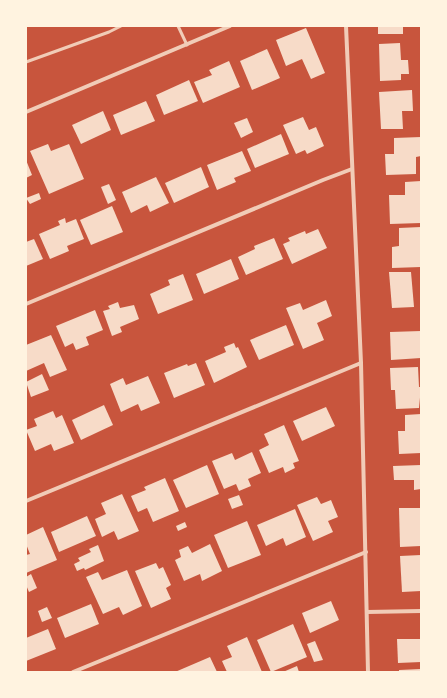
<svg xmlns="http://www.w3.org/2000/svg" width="447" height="698" viewBox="0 0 447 698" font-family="'Work Sans',sans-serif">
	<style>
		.building { fill: #f7dbc8 }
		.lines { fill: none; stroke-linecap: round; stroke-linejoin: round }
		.service { stroke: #f1ccb7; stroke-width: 3 }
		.minor { stroke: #f1ccb7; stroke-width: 4 }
	</style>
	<rect width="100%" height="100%" fill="#c8553d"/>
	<!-- building -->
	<g class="building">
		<rect x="378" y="26" width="25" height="8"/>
		<polygon points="306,28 325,73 311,79 302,59 286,66 276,40"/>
		<polygon points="400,43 401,60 408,60 409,74 401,74 401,80 380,81 379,44"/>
		<polygon points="267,49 280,78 252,90 240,61"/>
		<polygon points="229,61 240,87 203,103 194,82 212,75 209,70"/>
		<polygon points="189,80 198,101 164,115 156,95"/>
		<polygon points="412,90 413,111 402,111 403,129 381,129 379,92"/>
		<polygon points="146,101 155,121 121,135 113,115"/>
		<polygon points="103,111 111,130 81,144 72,125"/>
		<polygon points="303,117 309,130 316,127 324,146 307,154 305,150 296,154 283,125"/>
		<polygon points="247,118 253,132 241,138 234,123"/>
		<polygon points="281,134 289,154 255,168 247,149"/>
		<polygon points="421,137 421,156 416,157 416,174 386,175 385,154 394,154 394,138"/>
		<polygon points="48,144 51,151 69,144 84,179 49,194 30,151"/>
		<polygon points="242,151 251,171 234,178 236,182 217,190 207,165"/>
		<polygon points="26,160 32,175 26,178"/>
		<polygon points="201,167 209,187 174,203 165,183"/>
		<polygon points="156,177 169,203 150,212 147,205 131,213 122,192"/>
		<polygon points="421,181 421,223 390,224 389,195 405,195 405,182"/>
		<polygon points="109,184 116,200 108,204 101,187"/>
		<polygon points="39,193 41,199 30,204 26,198"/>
		<polygon points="112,206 123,232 91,245 80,220"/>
		<polygon points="65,218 66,223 76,219 84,239 67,246 69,251 50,259 39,234 60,225 58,221"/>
		<polygon points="421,227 421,267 392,268 392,247 399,246 399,228"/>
		<polygon points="318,229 327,248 292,264 283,244 290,241 288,238 305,231 306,234"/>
		<polygon points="274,238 283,259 246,275 238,257 255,249 254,246"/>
		<polygon points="34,239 43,259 26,266 26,242"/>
		<polygon points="231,259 239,279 204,294 196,274"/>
		<polygon points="389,272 411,272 414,307 392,308"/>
		<polygon points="183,274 193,300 158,314 150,294 170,285 168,280"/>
		<polygon points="326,300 332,316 317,323 324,340 303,349 286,308 300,303 303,310"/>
		<polygon points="118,302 120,308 134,305 139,319 120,327 122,332 112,336 103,311 110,309 108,306"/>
		<polygon points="95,310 103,330 86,337 89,345 76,350 73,343 65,347 56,326"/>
		<polygon points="286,325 294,345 259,360 250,340"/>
		<polygon points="421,331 421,358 391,360 390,332"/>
		<polygon points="51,335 67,370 50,377 44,363 26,371 26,345"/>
		<polygon points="234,343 236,348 238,347 247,367 214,383 205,361 226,352 224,347"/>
		<polygon points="196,363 205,385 174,398 164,373 187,364 188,366"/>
		<polygon points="418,367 419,387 421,387 419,408 396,409 395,390 391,390 390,368"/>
		<polygon points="42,374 49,390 31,397 26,382"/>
		<polygon points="148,376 160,403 141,411 138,404 121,412 110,384 123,378 126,385"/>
		<polygon points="104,405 113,425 81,440 72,420"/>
		<polygon points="326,407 335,426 302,441 293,421"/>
		<polygon points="53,411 56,418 62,415 74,443 54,451 51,444 35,451 26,430 37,426 34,419"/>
		<polygon points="421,414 421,453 399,454 398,431 405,431 405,415"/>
		<polygon points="284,425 299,461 293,463 295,468 285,473 283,467 269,473 259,450 269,445 264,434"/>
		<polygon points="252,452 261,473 248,479 251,486 239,491 236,484 224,489 212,461 232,453 235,460"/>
		<polygon points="207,465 219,494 186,508 173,480"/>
		<polygon points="421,465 421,489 414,490 414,480 394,480 393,466"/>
		<polygon points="165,478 179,511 153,522 147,508 138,512 131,496 146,490 144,487"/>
		<polygon points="122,494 139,531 118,540 114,531 102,537 95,519 106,514 101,503"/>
		<polygon points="239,495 243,505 232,509 228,499"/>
		<polygon points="317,497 321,504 331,500 338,517 328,521 333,532 313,541 297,505"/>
		<polygon points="399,508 421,508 421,546 400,547"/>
		<polygon points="295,509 306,537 286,546 283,538 266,546 257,525"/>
		<polygon points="87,516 96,536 59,552 51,532"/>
		<polygon points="247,521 261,555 228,568 214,535"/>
		<polygon points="185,522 187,527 178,531 176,526"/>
		<polygon points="43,527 57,560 26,573 26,555 30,554 26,544 26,535"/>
		<polygon points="210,544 222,571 202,581 200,574 184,581 175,560 181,557 179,550 188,546 192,553"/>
		<polygon points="98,545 104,561 85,570 84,568 77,571 74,564 80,561 78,558 91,552 89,549"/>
		<polygon points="421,555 421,591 402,592 400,556"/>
		<polygon points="156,563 159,569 163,567 171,585 166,588 171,599 151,608 135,571"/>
		<polygon points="127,570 142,606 123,615 119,607 103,614 86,577 98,572 102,580"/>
		<polygon points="31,574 37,588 29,592 26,585 26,577"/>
		<polygon points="331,601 339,620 310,633 302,613"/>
		<polygon points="91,604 99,624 65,638 57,618"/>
		<polygon points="47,607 52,618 42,622 38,611"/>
		<polygon points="293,624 307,657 271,672 257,640"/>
		<polygon points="48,629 56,649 26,661 26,638"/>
		<polygon points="247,637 262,672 227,672 222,661 232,657 227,646"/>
		<polygon points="397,639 421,639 421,662 398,663"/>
		<polygon points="315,641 323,660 314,662 307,644"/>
		<polygon points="210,657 217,672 175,672"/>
		<polygon points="297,666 299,672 283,672"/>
		<polygon points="421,669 421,672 399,672 399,670"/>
	</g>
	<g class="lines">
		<!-- service -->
		<g class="service">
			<polyline points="178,26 187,45"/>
			<polyline points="26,62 109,32 121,26"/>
		</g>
		<!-- minor -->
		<g class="minor">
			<polyline points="346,26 361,363 368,672"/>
			<polyline points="26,112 230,26"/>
			<polyline points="26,304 323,180 352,169"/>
			<polyline points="26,501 361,363"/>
			<polyline points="367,612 421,611"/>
			<polyline points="73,672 366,552"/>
		</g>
	</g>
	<!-- border -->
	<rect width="447" height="698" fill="none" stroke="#fff3e0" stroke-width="54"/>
</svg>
